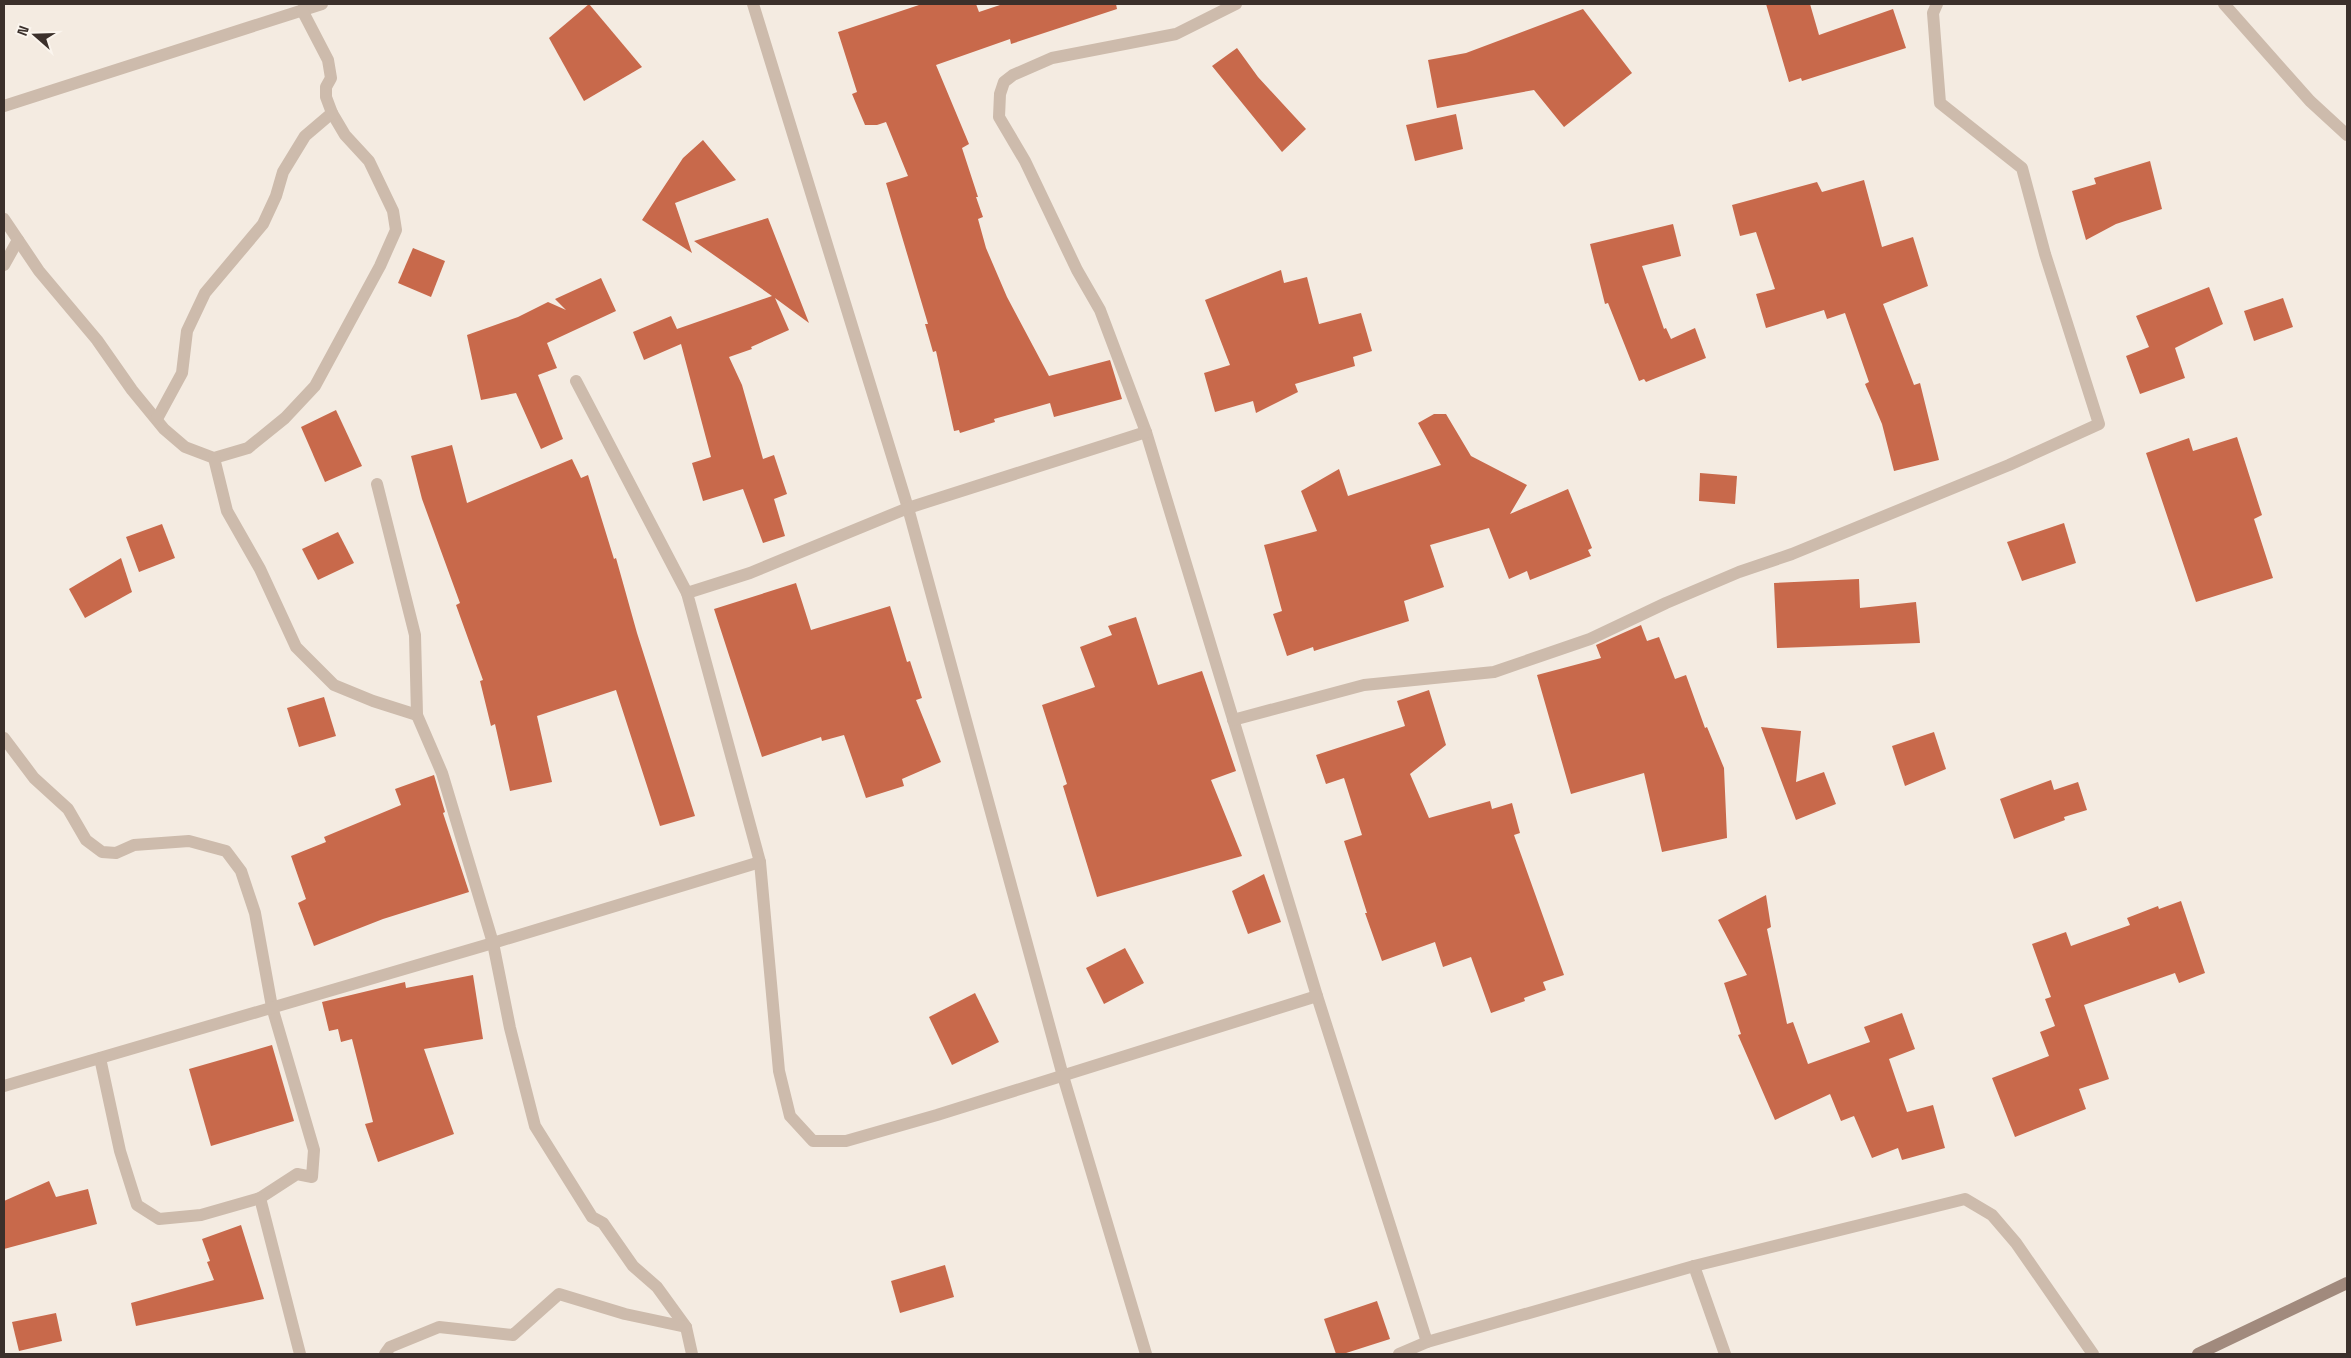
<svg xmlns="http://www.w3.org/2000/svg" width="2351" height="1358" viewBox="0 0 2351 1358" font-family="'Space Grotesk',sans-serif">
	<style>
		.building { fill: #c8694b }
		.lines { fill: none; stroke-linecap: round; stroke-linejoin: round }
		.street { stroke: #cdbbac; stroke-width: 12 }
		.secondary { stroke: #a18a7d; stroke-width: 12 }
	</style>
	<rect width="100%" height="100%" fill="#f4ebe1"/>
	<!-- building -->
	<g class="building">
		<polygon points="589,4 642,67 584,101 549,38"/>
		<polygon points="922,4 976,4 979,12 1003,4 1116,4 1117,9 1011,44 1010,39 936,65 969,144 962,148 978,197 976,197 983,217 978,219 986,248 1007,297 1049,376 1110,360 1122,399 1054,417 1050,403 994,419 995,422 960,433 959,430 954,431 936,351 933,352 925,324 928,324 886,183 908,176 886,122 877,125 865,125 852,94 857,92 838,32"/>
		<polygon points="1766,4 1810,4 1819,35 1893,9 1906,48 1802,81 1801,78 1789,82"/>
		<polygon points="1583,9 1632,73 1564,127 1534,90 1437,108 1428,60 1466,53"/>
		<polygon points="1237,48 1258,77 1306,129 1282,152 1212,66"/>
		<polygon points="1456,114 1463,149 1415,161 1406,125"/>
		<polygon points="703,140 736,180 675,203 692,253 642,220 683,158"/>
		<polygon points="2150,161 2162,209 2116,224 2086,240 2072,191 2096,184 2094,178"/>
		<polygon points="1864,180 1882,247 1913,237 1928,286 1883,304 1914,385 1920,383 1939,460 1894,471 1882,424 1865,384 1869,382 1845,313 1827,319 1824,310 1766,328 1756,294 1775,289 1756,232 1740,236 1732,205 1817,182 1822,192"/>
		<polygon points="768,218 809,323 775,298 789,330 751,347 752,349 729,357 742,385 763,459 774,455 787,494 774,499 785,536 763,543 743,489 703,501 692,463 711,457 681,344 644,360 633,332 671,316 677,329 772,296 694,241"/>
		<polygon points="1673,224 1681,256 1642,266 1664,329 1666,328 1671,339 1695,328 1706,358 1646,382 1644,379 1639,381 1608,303 1605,304 1590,244"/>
		<polygon points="413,248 445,261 431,297 398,283"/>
		<polygon points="1281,270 1284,283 1307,277 1319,324 1361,313 1372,351 1353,357 1355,366 1295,384 1298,392 1256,413 1253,401 1215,412 1204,373 1230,365 1205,300"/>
		<polygon points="601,278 616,311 547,343 557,368 538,375 563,439 541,449 516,393 481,400 467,335 518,317 548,302 566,310 555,299"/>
		<polygon points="2209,287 2223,324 2175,348 2185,378 2140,394 2126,356 2149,347 2136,316"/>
		<polygon points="2283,298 2293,327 2254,341 2244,311"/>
		<polygon points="336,410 362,466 325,482 301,427"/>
		<polygon points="1434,414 1446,414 1471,456 1527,485 1510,514 1568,489 1592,548 1588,550 1591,556 1530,580 1527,571 1509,579 1489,528 1430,545 1444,587 1404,601 1409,621 1314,651 1313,647 1287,656 1273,614 1282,611 1264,545 1317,531 1301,491 1339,469 1348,496 1441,465 1418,423"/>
		<polygon points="2237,437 2262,515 2254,519 2273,578 2196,602 2146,453 2189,438 2193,451"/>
		<polygon points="452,445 467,503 572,459 581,478 588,475 614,559 616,558 637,633 695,816 660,826 616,690 537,716 552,782 510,791 495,724 491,726 480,681 483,680 456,605 460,603 422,499 411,456"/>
		<polygon points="1700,473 1737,476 1735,504 1699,501"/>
		<polygon points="2064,523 2076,563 2022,581 2007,542"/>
		<polygon points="162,524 175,558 139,572 126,537"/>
		<polygon points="338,532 354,563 318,580 302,549"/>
		<polygon points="121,558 132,592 85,618 69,589"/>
		<polygon points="1859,579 1860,608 1916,602 1920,643 1777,648 1774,583"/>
		<polygon points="796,583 811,630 890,606 907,662 910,661 922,698 916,700 941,762 902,779 904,786 866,798 844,735 822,741 821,737 762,757 714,609"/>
		<polygon points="1136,617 1158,685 1202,671 1236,771 1211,780 1242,856 1097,897 1063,786 1067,784 1042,705 1095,687 1080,647 1112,635 1108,626"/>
		<polygon points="1641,625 1647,641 1659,637 1675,679 1686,675 1705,728 1707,727 1724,768 1727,838 1662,852 1644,773 1571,794 1537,675 1601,658 1596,645"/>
		<polygon points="1429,690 1446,745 1410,774 1429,818 1490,801 1492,809 1512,803 1520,833 1514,835 1564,975 1543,982 1546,990 1524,998 1525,1001 1491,1013 1471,957 1443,967 1435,942 1382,961 1365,913 1367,913 1344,841 1362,835 1344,778 1326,784 1316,755 1405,726 1397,701"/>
		<polygon points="324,697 336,736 299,747 287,708"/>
		<polygon points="1761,727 1801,731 1796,782 1824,772 1836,804 1796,820"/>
		<polygon points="1934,732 1946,769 1905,786 1892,746"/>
		<polygon points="434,775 445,812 443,813 469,892 383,919 314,946 298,903 306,899 291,856 326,842 324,837 401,805 395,789"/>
		<polygon points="2051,780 2054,790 2078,782 2087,810 2064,817 2065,820 2014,839 2000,799"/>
		<polygon points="1264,874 1281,922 1248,934 1232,891"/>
		<polygon points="1766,895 1771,927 1767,929 1787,1024 1793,1022 1808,1064 1870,1042 1864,1027 1902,1013 1915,1049 1889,1059 1907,1112 1933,1105 1945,1148 1902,1160 1898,1148 1872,1158 1854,1116 1841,1121 1830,1094 1775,1120 1738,1035 1741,1034 1724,983 1747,975 1718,920"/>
		<polygon points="2181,901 2205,973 2179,983 2175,973 2084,1005 2109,1079 2079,1089 2086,1109 2015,1137 1992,1078 2049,1056 2040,1032 2055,1026 2045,999 2051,997 2032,944 2066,932 2071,946 2130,925 2127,918 2158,906 2159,909"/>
		<polygon points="1125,948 1144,983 1104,1004 1086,968"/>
		<polygon points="473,975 483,1039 424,1049 454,1134 378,1162 365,1124 373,1122 352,1039 341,1042 338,1029 329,1031 322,1002 405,982 406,988"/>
		<polygon points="975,993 999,1042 952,1065 929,1017"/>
		<polygon points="272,1045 294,1121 211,1146 189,1069"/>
		<polygon points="49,1181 56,1197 88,1189 97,1224 4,1249 4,1201"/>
		<polygon points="241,1225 264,1299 136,1326 131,1303 214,1280 207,1262 210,1261 202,1239"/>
		<polygon points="945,1265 954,1297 900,1313 891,1281"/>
		<polygon points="1377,1301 1390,1339 1343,1354 1336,1354 1324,1319"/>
		<polygon points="56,1313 62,1341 19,1351 12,1322"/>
	</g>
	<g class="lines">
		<!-- street -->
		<g class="street">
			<polyline points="753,4 908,508 1063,1076 1146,1354"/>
			<polyline points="1236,4 1176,34 1052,58 1013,75 1004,82 1000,94 999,117 1025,161 1077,270 1100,310 1146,432 1317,996 1427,1342"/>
			<polyline points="2224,4 2310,101 2347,135"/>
			<polyline points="4,106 322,4"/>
			<polyline points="4,219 39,271 97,340 132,390 164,429 185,447 214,458 248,448 285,418 315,386 380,266 396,230 393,211 369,161 345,135 332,113 326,97 326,87 331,78 328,60 302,10"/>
			<polyline points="4,265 18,240"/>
			<polyline points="576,381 687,593"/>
			<polyline points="157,419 182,373 187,331 205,293 263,224 276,196 283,172 305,136 332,113"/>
			<polyline points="1146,432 908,508 750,573 687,593 760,862 779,1071 790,1116 813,1141 846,1141 937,1115 1317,996"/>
			<polyline points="214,458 227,511 260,569 296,647 334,685 373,701 417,715"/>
			<polyline points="377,484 415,635 417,715 442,773 493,943 510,1028 535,1126 592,1217 603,1223 633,1266 657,1287 686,1327 692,1354"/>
			<polyline points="1233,720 1364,685 1494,672 1590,639 1666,603 1739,572 1792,554 2009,465 2099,424 2045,254 2022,168 1940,103 1933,13 1937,4"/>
			<polyline points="4,738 34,778 68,809 86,840 102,852 116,853 134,845 189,841 226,851 241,871 255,913 272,1007 314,1150 312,1177 297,1174 260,1198"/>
			<polyline points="100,1058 120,1151 137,1205 159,1219 201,1215 260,1198 300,1354"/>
			<polyline points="4,1086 493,943 760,862"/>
			<polyline points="1694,1266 1725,1354"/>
			<polyline points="385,1354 390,1347 439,1327 513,1335 559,1294 625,1314 686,1327"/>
			<polyline points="1399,1354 1427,1342 1694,1266 1965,1199 1992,1215 2016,1243 2093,1354"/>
		</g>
		<!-- secondary -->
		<polyline class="secondary" points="2198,1354 2347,1283"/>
	</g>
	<!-- border -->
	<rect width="2351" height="1358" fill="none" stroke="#3b302b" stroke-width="10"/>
	<!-- north arrow -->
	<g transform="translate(35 35) rotate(290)" stroke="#fbf5ee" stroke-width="4" paint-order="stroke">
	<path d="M0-4L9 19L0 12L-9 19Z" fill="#3b302b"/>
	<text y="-8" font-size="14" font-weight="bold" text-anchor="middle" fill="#3b302b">N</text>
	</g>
</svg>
